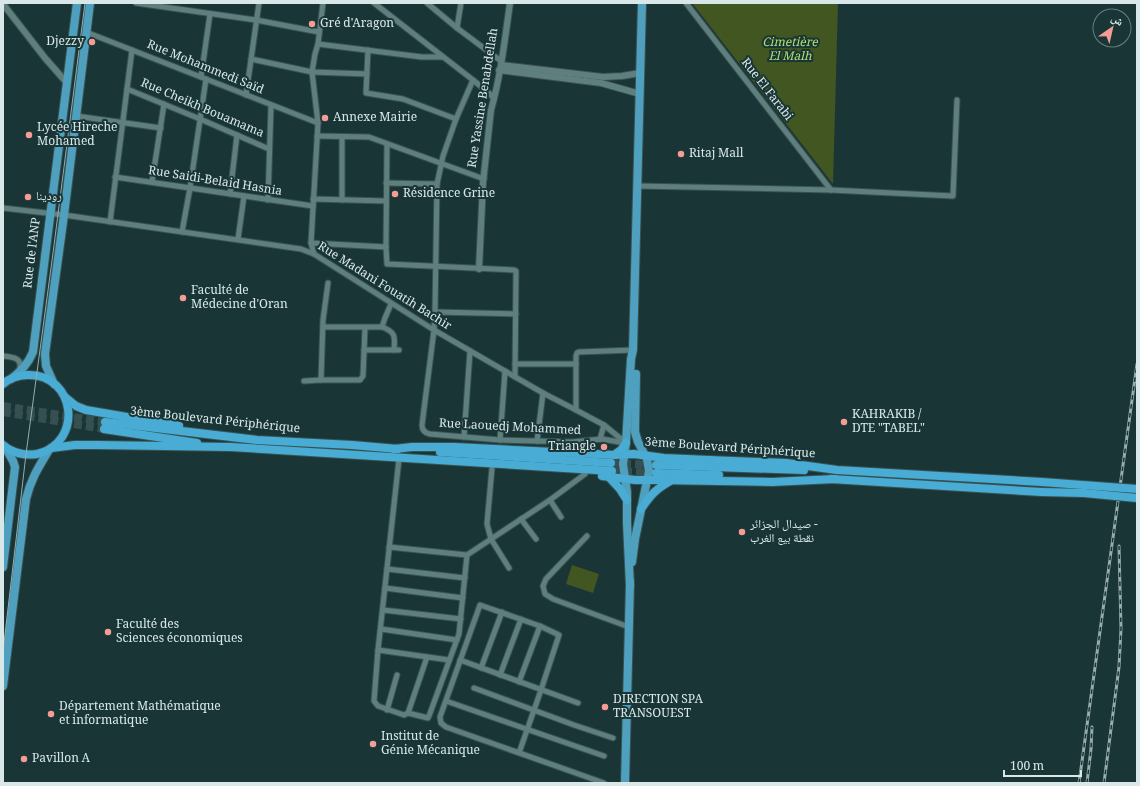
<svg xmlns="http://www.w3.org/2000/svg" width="1140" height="786" viewBox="0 0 1140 786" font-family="Georgia,'Noto Naskh Arabic',serif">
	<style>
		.green { fill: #415621 }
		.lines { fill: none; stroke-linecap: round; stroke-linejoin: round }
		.trunk-tunnel { stroke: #365051; stroke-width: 8; stroke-dasharray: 8 4; stroke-linecap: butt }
		.minor-casing { stroke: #395252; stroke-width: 7 }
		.tertiary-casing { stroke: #395252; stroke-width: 8 }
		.primary-casing { stroke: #395252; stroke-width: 10 }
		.trunk-casing { stroke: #395252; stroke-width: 10 }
		.minor { stroke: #5f7e7e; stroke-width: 5 }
		.tertiary { stroke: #5f7e7e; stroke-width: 6 }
		.primary { stroke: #4ea0be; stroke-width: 8 }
		.trunk { stroke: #48acd4; stroke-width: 8 }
		.tram { stroke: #98acad; stroke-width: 1 }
		.rail-casing { stroke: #98acad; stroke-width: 3 }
		.rail { stroke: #193536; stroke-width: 1.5; stroke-dasharray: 4.5; stroke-linecap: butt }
		.trunk-bridge-casing { stroke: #395252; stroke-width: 10; stroke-linecap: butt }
		.trunk-bridge { stroke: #48acd4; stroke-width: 8 }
		.poi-dot { fill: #f59c95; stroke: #193536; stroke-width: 1.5 }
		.labels { text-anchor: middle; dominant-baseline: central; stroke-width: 4; stroke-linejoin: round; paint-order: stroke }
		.poi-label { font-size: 12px; fill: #d8e8e8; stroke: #193536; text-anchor: start }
		.park-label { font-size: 12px; font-style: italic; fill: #b1de6f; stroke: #193536 }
		.street-label { font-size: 12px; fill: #d8e8e8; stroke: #193536 }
	</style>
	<rect width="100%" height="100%" fill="#193536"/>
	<!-- green -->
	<g class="green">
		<polygon points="692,3 838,3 833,184"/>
		<polygon points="572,565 599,574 593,593 566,584"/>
	</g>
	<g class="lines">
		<!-- trunk-tunnel -->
		<g class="trunk-tunnel">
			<polyline points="3,406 105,422"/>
			<polyline points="3,412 104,429"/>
			<polyline points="611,463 654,465"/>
			<polyline points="612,471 655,473"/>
		</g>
		<defs>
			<g id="minor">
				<polyline points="136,3 256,20 319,32"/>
				<polyline points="374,3 473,80 490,94 494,99"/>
				<polyline points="427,3 457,28 501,61"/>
				<polyline points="686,3 831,190"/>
				<polyline points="457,28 461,3"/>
				<polyline points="86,32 318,123"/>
				<polyline points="318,44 422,57 443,57"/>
				<polyline points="368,50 366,93 403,99 456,119"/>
				<polyline points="251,59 312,72 367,74"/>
				<polyline points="201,77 210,14"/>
				<path d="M473,80L456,119L443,156L437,184L435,312L434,330L422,425C422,430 425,433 430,434L500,440L572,442L602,439L625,443"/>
				<polyline points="127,89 200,119 269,149"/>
				<polyline points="246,95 259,3"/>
				<polyline points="76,116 161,128"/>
				<polyline points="317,136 369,137 484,179"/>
				<polyline points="342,137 342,200"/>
				<polyline points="387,144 386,247 387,264 514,270 516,271 515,377"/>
				<polyline points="115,177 313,206"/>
				<polyline points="152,182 164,104"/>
				<polyline points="386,183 437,184"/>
				<polyline points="637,186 831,190 953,196 957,100"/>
				<polyline points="230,194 237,135"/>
				<polyline points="313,199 386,201"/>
				<polyline points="268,200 271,106"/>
				<polyline points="3,208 64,215 301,249 314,254 434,330 543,393 576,410 604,425 626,443"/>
				<polyline points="110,222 132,50"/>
				<polyline points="182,232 190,188 206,79"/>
				<polyline points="238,239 244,196"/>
				<polyline points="311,243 386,247"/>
				<polyline points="314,254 311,243 318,123 312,72 315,54 318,44 323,3"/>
				<path d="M391,304L385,318L382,327C396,332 395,337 394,350"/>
				<polyline points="435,312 516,314"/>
				<polyline points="323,327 382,327"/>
				<polyline points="364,350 399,350"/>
				<path d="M3,356C13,357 24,358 19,371"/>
				<polyline points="515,364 576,364"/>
				<polyline points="321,380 323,320 328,283"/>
				<polyline points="304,381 321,380 360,380 363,376 365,328"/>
				<polyline points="576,410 576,356 577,353 579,352 633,350"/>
				<polyline points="464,437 470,351"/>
				<polyline points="600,439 604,425"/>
				<polyline points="500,440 505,371"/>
				<polyline points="537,441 543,393"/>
				<polyline points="399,459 378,650 374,701 378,706 404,715 408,713 427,657"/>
				<polyline points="492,468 487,524 491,539 509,568"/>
				<polyline points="550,500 561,517"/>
				<polyline points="521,519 536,539"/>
				<polyline points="587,536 546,579 543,586 545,594 553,599 629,627"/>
				<polyline points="389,547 467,555"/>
				<polyline points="387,569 465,578"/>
				<polyline points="385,588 463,598"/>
				<polyline points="383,610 461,619"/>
				<polyline points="381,629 457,640"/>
				<polyline points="378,650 449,660"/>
				<polyline points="460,660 578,703"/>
				<polyline points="481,668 502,612"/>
				<polyline points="500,675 521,619"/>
				<polyline points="519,682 540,626"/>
				<polyline points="474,688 574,725 613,738"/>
				<polyline points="446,701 604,756"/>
				<polyline points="387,710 397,675"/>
				<polyline points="408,713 428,718 429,716 459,634 467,555 550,500 585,474"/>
				<polyline points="519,753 541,690 559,635 540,626 480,605 440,717 441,723 446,727 604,783"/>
			</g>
			<g id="tertiary">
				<polyline points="3,4 45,58 67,83"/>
				<polyline points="501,65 603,77 622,76 640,73"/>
				<polyline points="499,70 601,83 640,94"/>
				<path d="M479,269L483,183L491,110C501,75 505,38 510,3"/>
			</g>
			<g id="primary">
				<path d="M11,379C21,371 28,364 33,352L77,3"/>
				<polyline points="54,384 46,366 45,354 64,215 90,3"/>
				<polyline points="632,562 635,539 649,471 647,459 638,442 635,432 636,374"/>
				<polyline points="3,567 15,467 13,461 5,447"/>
				<polyline points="630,586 627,523 627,492 623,464 626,443 631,359 633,350 642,3"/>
				<path d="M3,686L26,499C31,479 38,468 49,450"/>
				<polyline points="625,783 630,582"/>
			</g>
			<g id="trunk">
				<path d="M3,384C10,378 19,375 28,375C76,374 84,443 37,454C25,456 12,453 3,445"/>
				<polyline points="65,397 76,406 86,410 179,426"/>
				<polyline points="105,422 257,440 352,445 398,449"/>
				<polyline points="104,429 197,443"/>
				<polyline points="51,448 75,445 97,445 231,447 612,471"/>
				<polyline points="394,449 412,447 455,447 614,455 634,454 664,458 709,460 786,463 837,470 1042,482"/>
				<polyline points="440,452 611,463"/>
				<polyline points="614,455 621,450 626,443"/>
				<polyline points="656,465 804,470"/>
				<polyline points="656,473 719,475"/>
				<polyline points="602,476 635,480 658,480 772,482 835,479"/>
				<polyline points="608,476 620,489 627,500"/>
				<polyline points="831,479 1042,492"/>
				<path d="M641,509C651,494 656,489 672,480"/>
			</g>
		</defs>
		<!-- minor casing -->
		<use href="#minor" class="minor-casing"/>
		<!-- tertiary casing -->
		<use href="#tertiary" class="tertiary-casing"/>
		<!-- primary casing -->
		<use href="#primary" class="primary-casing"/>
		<!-- trunk casing -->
		<use href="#trunk" class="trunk-casing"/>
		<!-- minor -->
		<use href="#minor" class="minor"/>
		<!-- tertiary -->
		<use href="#tertiary" class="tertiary"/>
		<!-- primary -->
		<use href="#primary" class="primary"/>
		<!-- trunk -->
		<use href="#trunk" class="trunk"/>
		<!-- tram -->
		<polyline class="tram" points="3,652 26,454 53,253 85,3"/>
		<defs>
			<g id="rail">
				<polyline points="1079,783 1137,364"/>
				<polyline points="1087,783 1091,749 1092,727"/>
				<polyline points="1104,783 1119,667 1121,629 1119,546"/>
			</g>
		</defs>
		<!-- rail casing -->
		<use href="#rail" class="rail-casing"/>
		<!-- rail -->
		<use href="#rail" class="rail"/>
		<defs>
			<g id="trunk-bridge">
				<polyline points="1042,482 1137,489"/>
				<polyline points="1042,492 1084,493 1137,498"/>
			</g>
		</defs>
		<!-- trunk-bridge casing -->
		<use href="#trunk-bridge" class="trunk-bridge-casing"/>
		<!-- trunk-bridge -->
		<use href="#trunk-bridge" class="trunk-bridge"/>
	</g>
	<!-- markers -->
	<g class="poi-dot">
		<circle cx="312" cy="24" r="4"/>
		<circle cx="92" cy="42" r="4"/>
		<circle cx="325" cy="118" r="4"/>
		<circle cx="29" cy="135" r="4"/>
		<circle cx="681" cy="154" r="4"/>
		<circle cx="395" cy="194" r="4"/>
		<circle cx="28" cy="197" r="4"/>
		<circle cx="183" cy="298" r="4"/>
		<circle cx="844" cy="422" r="4"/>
		<circle cx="604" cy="447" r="4"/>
		<circle cx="742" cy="532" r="4"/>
		<circle cx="108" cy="632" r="4"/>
		<circle cx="605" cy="707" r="4"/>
		<circle cx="51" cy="714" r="4"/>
		<circle cx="373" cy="744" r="4"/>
		<circle cx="24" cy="759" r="4"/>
	</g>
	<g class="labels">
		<!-- poi labels -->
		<g class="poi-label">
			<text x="320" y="24">Gré d'Aragon</text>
			<text x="84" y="42" text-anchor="end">Djezzy</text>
			<text x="333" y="118">Annexe Mairie</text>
			<text x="37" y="128">Lycée Hireche<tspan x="37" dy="14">Mohamed</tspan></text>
			<text x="689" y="154">Ritaj Mall</text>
			<text x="403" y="194">Résidence Grine</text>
			<text x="36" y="197">رودينا</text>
			<text x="191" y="291">Faculté de<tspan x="191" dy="14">Médecine d'Oran</tspan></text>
			<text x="852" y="415">KAHRAKIB /<tspan x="852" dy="14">DTE "TABEL"</tspan></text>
			<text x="596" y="447" text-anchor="end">Triangle</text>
			<text x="750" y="525">صيدال الجزائر -<tspan x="750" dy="14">نقطة بيع الغرب</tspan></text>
			<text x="116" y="625">Faculté des<tspan x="116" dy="14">Sciences économiques</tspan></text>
			<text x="613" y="700">DIRECTION SPA<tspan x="613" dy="14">TRANSOUEST</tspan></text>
			<text x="59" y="707">Département Mathématique<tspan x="59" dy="14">et informatique</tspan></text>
			<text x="381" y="737">Institut de<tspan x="381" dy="14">Génie Mécanique</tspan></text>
			<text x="32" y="759">Pavillon A</text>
		</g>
		<!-- park labels -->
		<g class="park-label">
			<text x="790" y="43">Cimetière<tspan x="790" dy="14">El Malh</tspan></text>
		</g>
		<!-- street labels -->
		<g class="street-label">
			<text transform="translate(205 68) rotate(22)">Rue Mohammedi Saïd</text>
			<text transform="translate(766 90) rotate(52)">Rue El Farabi</text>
			<text transform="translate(484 98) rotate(-81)">Rue Yassine Benabdellah</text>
			<text transform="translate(202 109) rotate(23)">Rue Cheikh Bouamama</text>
			<text transform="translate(215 182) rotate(9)">Rue Saidi-Belaid Hasnia</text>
			<text transform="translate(33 253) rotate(-83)">Rue de l'ANP</text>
			<text transform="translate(384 287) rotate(32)">Rue Madani Fouatih Bachir</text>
			<text transform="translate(215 421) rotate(6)">3ème Boulevard Périphérique</text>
			<text transform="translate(510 428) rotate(3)">Rue Laouedj Mohammed</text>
			<text transform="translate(730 449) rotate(4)">3ème Boulevard Périphérique</text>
		</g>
	</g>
	<!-- border -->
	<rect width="1140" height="786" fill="none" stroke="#d8e8e8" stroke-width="8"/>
	<!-- north arrow -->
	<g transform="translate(1112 28) rotate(34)"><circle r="19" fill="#193536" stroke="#657d7d"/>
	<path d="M0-3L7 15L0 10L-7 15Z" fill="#f59c95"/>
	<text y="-6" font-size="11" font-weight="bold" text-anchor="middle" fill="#d8e8e8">ش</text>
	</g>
	<!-- scale -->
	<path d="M1004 770v6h77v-6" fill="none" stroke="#d8e8e8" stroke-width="2"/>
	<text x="1010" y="770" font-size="12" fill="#d8e8e8" stroke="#193536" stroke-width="3" paint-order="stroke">100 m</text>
</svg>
